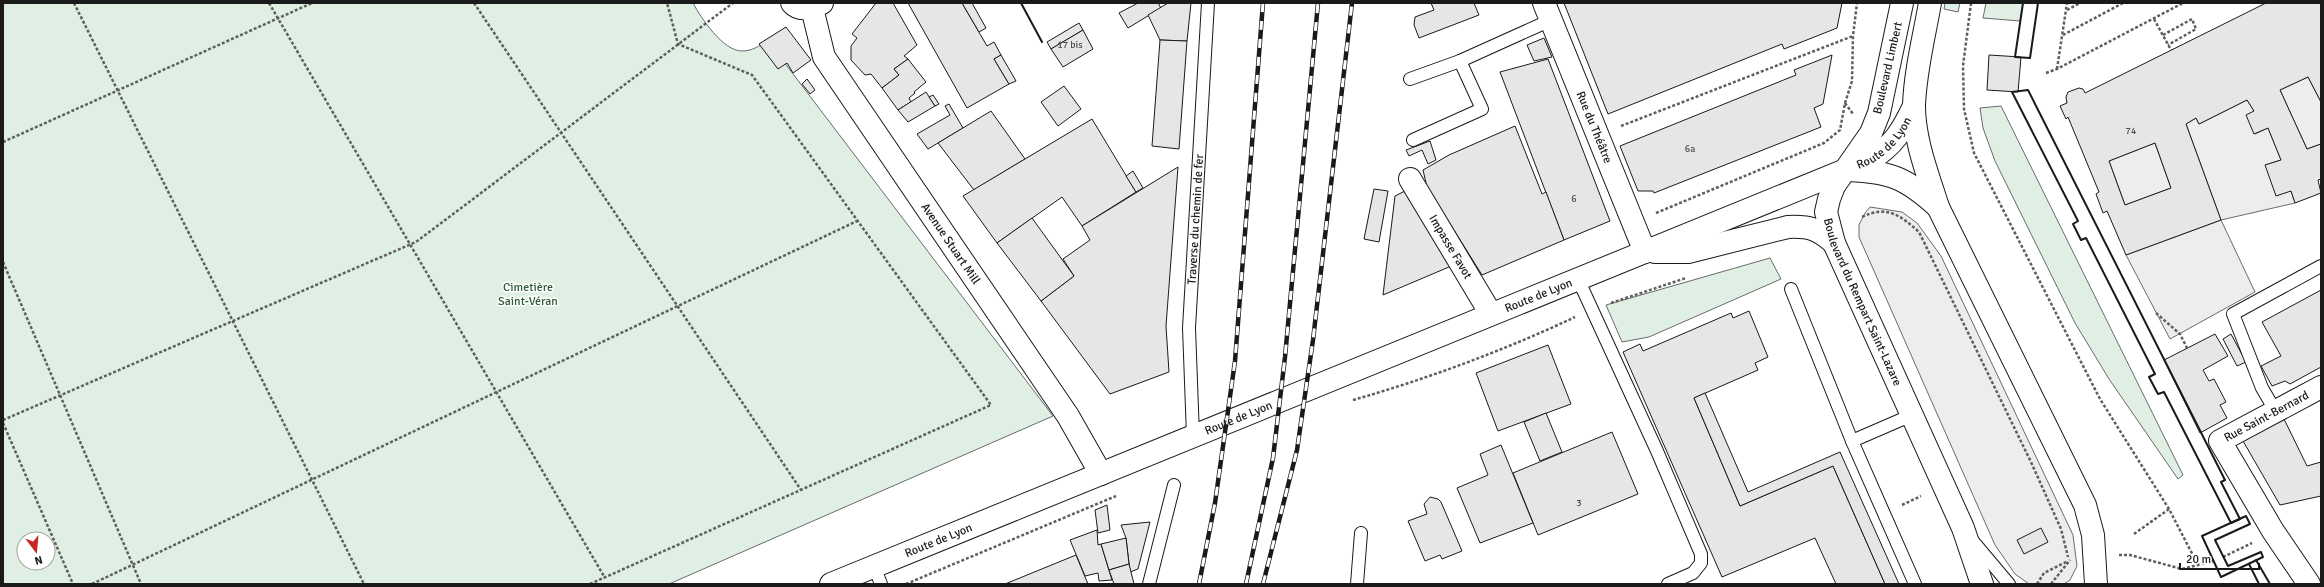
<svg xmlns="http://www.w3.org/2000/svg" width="2324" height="587" viewBox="0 0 2324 587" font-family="Signika,sans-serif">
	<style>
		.green { fill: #e0efe3; stroke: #6a6a6a; fill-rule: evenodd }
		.parking { fill: #ededed; stroke: #6a6a6a }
		.building { fill: #e6e6e6; stroke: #1a1a1a; fill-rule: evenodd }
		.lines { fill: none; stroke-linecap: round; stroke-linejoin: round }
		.service-casing { stroke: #1a1a1a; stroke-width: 14 }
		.minor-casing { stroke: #1a1a1a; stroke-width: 24 }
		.tertiary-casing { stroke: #1a1a1a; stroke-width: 24 }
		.primary-casing { stroke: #1a1a1a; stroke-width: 24 }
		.path { stroke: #5f5f5f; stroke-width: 2.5; stroke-dasharray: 3 2; stroke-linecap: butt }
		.service { stroke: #fff; stroke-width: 12 }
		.minor { stroke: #fff; stroke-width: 22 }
		.tertiary { stroke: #fff; stroke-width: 22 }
		.primary { stroke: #fff; stroke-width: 22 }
		.rail-casing { stroke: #1a1a1a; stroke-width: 4.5 }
		.rail { stroke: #fff; stroke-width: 3; stroke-dasharray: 9; stroke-linecap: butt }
		.wall { stroke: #1a1a1a; stroke-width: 2 }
		.labels { text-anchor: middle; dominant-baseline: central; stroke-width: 3; stroke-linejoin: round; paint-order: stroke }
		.number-label { font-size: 10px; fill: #4d4d4d }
		.street-label { font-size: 12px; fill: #1a1a1a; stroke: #fff }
		.park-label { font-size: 12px; fill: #2b5a34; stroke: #fff }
	</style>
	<rect width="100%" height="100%" fill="#fff"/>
	<!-- green -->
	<g class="green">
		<path d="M3,3H693C701,18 723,51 742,51C752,51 759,46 768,41L1053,416L669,584H3ZM24,539H48V563H24Z"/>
		<polygon points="1945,3 1960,3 1958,12 1944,9"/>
		<polygon points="1986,3 2023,3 2020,21 1983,18"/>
		<polygon points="2001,106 2183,475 2178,479 2109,379 2075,323 1995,161 1983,128 1980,108"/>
		<polygon points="1770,258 1781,279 1649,337 1622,342 1606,305"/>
	</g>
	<!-- parking -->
	<g class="parking">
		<polygon points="2308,77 2321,102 2321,144 2307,149 2280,90"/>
		<polygon points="2247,100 2254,111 2255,134 2268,128 2281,160 2265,165 2291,191 2295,203 2221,220 2255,292 2170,339 2126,255 2221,220 2186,124 2196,118 2199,124"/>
		<polygon points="2155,143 2171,188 2125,205 2109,161"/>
		<polygon points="1870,207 1902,212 1917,223 1941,256 2073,535 2077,566 2070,580 2064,584 2029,584 2015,574 1995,545 1859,237 1859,225 1865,213"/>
	</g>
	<!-- building -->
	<g class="building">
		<polygon points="876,3 893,3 917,45 904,56 908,59 894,69 899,75 882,88 871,74 865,75 851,60 851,46 857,38 852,34"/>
		<polygon points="908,3 962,3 987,46 994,42 1001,55 994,59 1009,84 967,108"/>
		<polygon points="962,3 972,3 986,28 979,32"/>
		<polygon points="1138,3 1158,3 1161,8 1128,28 1119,13"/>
		<polygon points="1168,3 1191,3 1187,41 1160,40 1148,15"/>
		<polygon points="1431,3 1474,3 1479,15 1419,38 1414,25 1415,17 1434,10"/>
		<polygon points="1564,3 1842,3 1837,28 1784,49 1782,44 1608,114"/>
		<path d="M2266,3H2321V102L2308,77L2280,90L2307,149L2321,144V179L2318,180L2321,193L2295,203L2291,191L2276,196L2265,165L2281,160L2268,128L2254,134L2246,115L2254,111L2247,100L2199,124L2196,118L2186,124L2221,220L2126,255L2107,211L2103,213L2096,194L2099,192L2068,117L2066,119L2060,106L2067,103L2066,97L2068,92L2079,88L2083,89L2085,93ZM2155,143L2171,188L2125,205L2109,161Z"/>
		<polygon points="1079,23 1083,30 1051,49 1047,42"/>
		<polygon points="786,27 811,60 793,73 787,63 778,69 759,44"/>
		<polygon points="1083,30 1093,49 1063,67 1051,49"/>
		<polygon points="1544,38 1552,57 1534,61 1527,45"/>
		<polygon points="1160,40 1187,41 1179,149 1152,146"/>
		<polygon points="1001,55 1016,81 1009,84 994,59"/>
		<polygon points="1832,55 1823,104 1814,108 1821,127 1654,193 1653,191 1638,191 1620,146 1796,75 1794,70"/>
		<polygon points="1989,55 2021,57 2018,92 1987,90"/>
		<polygon points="908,59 926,82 914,92 915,93 909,98 911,102 898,110 882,88 899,75 894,69"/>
		<polygon points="1548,59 1610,221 1564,240 1500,72"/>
		<polygon points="807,79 815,90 810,94 802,84"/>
		<polygon points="1064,86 1081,109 1058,126 1041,102"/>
		<polygon points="926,92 935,106 908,122 898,110"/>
		<polygon points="933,95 939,104 935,106 929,97"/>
		<polygon points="949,104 963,128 928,149 917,134 950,115 945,106"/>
		<polygon points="991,111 1025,159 974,190 938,143"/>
		<polygon points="1092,119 1136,192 1082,226 1062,197 997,243 963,196"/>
		<polygon points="1515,126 1542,194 1546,192 1564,240 1482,275 1427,187 1423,170 1449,155"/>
		<polygon points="1430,141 1436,160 1428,164 1422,150 1409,156 1406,150"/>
		<polygon points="1178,167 1166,326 1169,372 1110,394 1041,301 1074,276 1063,259 1090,240 1082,226"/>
		<polygon points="1133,171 1143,188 1136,192 1126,176"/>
		<polygon points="1374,189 1388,191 1379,242 1364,239"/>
		<polygon points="1409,189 1456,264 1383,295 1395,196"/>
		<polygon points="1032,218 1074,276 1041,301 997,243"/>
		<polygon points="2321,290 2321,367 2290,384 2285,381 2272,386 2261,366 2281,356 2262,322"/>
		<polygon points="1749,311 1768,357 1755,363 1758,370 1694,398 1740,506 1833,466 1885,584 1836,584 1815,538 1722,577 1623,352 1640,344 1643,351 1731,313 1733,318"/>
		<polygon points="2215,334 2228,356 2203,370 2209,381 2214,379 2226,402 2220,405 2227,418 2200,433 2164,360"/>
		<polygon points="2231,334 2246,362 2237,366 2223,339"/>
		<polygon points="1548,345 1571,404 1498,431 1476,373"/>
		<polygon points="1705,393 1748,492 1840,452 1899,584 1885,584 1833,466 1740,506 1694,398"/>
		<polygon points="1546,413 1562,452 1540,461 1524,422"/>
		<polygon points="2284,419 2307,466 2321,462 2321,496 2280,505 2243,441"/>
		<polygon points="1612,432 1638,494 1538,535 1513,473"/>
		<polygon points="1501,445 1533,523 1480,543 1457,488 1488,475 1480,454"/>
		<polygon points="1430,497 1438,499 1441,502 1462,551 1442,559 1440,555 1425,561 1408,521 1427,514 1424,504"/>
		<polygon points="1107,505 1110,530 1098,533 1095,510"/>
		<polygon points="1150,522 1138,569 1130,572 1126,538 1121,525"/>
		<polygon points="2041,528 2048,542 2024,554 2017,540"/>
		<polygon points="1097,530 1098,545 1101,544 1112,580 1099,581 1098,573 1085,576 1070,540"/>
		<polygon points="1126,538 1129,564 1109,570 1101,544"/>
		<polygon points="1076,555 1088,584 1005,584"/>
		<polygon points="1129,564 1134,584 1114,584 1109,570"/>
	</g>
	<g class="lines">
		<defs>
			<g id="service">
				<polyline points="1410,79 1460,61"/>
				<polyline points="1413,140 1482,109 1460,61 1551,20"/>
				<polyline points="1578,279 1657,451 1701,554 1701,563 1693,573 1668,584"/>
				<polyline points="1791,289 1852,441"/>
				<polyline points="2276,412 2262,388 2233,314 2321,266"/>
				<polyline points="1912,415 1852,441 1915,584"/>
				<path id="s1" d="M1193,436L1189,328L1208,3"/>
				<polyline points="1972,540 2009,584"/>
				<polyline points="874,566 881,584"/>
				<polyline points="1149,584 1174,485"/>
				<polyline points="1357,584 1361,533"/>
			</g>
			<g id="minor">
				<path id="s2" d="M1544,3L1645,252"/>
				<path id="s3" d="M1410,179L1491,314"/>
				<path id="s4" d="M2309,584L2273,531L2220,441L2321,387"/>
			</g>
			<g id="tertiary">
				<path d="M792,3C800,12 813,8 822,3"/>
				<path id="s5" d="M812,8L824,57L1068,416L1101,474"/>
			</g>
			<g id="primary">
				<path id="s6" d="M1902,3L1879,113L1871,133L1834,186L1829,199L1826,212L1834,243L1963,528L1982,584"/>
				<path d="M1930,3C1924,37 1915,72 1914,106C1914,140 1928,175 1938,207L2085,505L2093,535L2096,584"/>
				<path d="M1849,170C1891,172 1906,178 1938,207"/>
				<path d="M1655,252H1688L1788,227C1810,226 1818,229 1834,243"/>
				<path id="s7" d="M831,584L1870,160C1894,145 1902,131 1914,106"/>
			</g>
		</defs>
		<!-- service casing -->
		<use href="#service" class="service-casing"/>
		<!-- minor casing -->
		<use href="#minor" class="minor-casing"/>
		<!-- tertiary casing -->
		<use href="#tertiary" class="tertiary-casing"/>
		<!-- primary casing -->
		<use href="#primary" class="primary-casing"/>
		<!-- path -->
		<g class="path">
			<polyline points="74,3 364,584"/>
			<polyline points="269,3 605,578"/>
			<polyline points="474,3 801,490"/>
			<polyline points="1971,3 1963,66 1964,109 1974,153 2100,399 2169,509 2198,565"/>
			<polyline points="2067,10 2080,3"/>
			<polyline points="2154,19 2171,50"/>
			<polyline points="2063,35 2123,3"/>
			<polyline points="2163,35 2192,19 2196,29 2168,45"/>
			<polyline points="2057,69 2067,3"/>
			<polyline points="2046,73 2057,69 2183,3"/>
			<polyline points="1845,103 1853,114"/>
			<polyline points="1621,126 1853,36"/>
			<polyline points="3,142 312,3"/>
			<polyline points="1656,213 1824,143 1840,130 1845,103 1852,81 1853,36 1857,3"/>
			<path d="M1862,217C1887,205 1900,215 1919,232L2031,462L2061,529L2068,557"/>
			<polyline points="3,262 141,584"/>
			<polyline points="1611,303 1686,278"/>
			<polyline points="2156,313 2180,334 2187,348"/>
			<path d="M1353,400C1427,379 1505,350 1575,317"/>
			<polyline points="3,420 416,242 733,3"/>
			<polyline points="3,423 73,584"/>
			<polyline points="1902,505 1921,496"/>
			<polyline points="2134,534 2169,509"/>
			<polyline points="2119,555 2130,555 2182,569 2213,561"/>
			<polyline points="2223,557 2252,543"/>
			<polyline points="92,584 857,221"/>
			<polyline points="590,584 991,405 752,75 678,44 667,3"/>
			<polyline points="906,584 1116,496"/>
			<polyline points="2037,584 2044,573 2068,561"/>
			<polyline points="2051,584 2070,560"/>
		</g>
		<!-- service -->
		<use href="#service" class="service"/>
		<!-- minor -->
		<use href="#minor" class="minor"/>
		<!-- tertiary -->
		<use href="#tertiary" class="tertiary"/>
		<!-- primary -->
		<use href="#primary" class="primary"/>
		<defs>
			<g id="rail">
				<polyline points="1199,584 1215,503 1235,361 1263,3"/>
				<polyline points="1246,584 1273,458 1285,357 1318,3"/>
				<polyline points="1263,584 1297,450 1313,340 1352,3"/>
			</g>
		</defs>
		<!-- rail casing -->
		<use href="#rail" class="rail-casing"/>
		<!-- rail -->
		<use href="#rail" class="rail"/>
		<!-- wall -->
		<g class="wall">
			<polyline points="1021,3 1042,42"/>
			<polyline points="2023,3 2015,57 2030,58 2038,3"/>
			<polygon points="2028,90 2225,480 2221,482 2240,519 2231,523 2164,392 2158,394 2149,377 2155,374 2086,238 2081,240 2073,224 2078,221 2012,92"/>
			<polygon points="2246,516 2250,524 2215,540 2228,566 2261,552 2263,557 2221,577 2202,536"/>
			<polyline points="2256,560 2270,584"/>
			<polyline points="2249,564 2259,584"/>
		</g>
	</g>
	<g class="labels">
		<!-- number labels -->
		<g class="number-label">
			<text x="1070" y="45">17 bis</text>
			<text x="2131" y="131">74</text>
			<text x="1690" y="149">6a</text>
			<text x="1574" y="199">6</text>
			<text x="1579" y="503">3</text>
		</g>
		<!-- street labels -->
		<g class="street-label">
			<text transform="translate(1888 68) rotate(-77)">Boulevard Limbert</text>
			<text stroke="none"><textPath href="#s2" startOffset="134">Rue du Théâtre</textPath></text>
			<text stroke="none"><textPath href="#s7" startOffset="1144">Route de Lyon</textPath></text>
			<text stroke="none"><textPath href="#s1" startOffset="217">Traverse du chemin de fer</textPath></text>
			<text stroke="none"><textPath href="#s5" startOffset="276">Avenue Stuart Mill</textPath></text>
			<text stroke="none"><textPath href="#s3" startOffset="79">Impasse Favot</textPath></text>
			<text stroke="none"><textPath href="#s7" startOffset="764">Route de Lyon</textPath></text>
			<text stroke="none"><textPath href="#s6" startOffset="323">Boulevard du Rempart Saint-Lazare</textPath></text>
			<text stroke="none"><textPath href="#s4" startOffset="221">Rue Saint-Bernard</textPath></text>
			<text stroke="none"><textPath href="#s7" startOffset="440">Route de Lyon</textPath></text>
			<text stroke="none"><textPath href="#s7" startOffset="116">Route de Lyon</textPath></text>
		</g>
		<!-- park labels -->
		<g class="park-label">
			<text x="528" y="287">Cimetière<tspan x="528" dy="14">Saint-Véran</tspan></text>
		</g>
	</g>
	<!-- border -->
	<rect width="2324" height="587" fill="none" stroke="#1a1a1a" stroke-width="8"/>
	<!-- north arrow -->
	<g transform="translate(36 551) rotate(164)"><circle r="19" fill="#ffffff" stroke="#a3a3a3"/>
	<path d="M0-3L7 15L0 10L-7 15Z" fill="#c62828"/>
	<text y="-6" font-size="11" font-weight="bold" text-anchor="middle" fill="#1a1a1a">N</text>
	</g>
	<!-- scale -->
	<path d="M2180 563v6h79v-6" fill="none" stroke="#1a1a1a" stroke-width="2"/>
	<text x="2186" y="563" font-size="12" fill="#1a1a1a" stroke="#ffffff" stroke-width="3" paint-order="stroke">20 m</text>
</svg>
